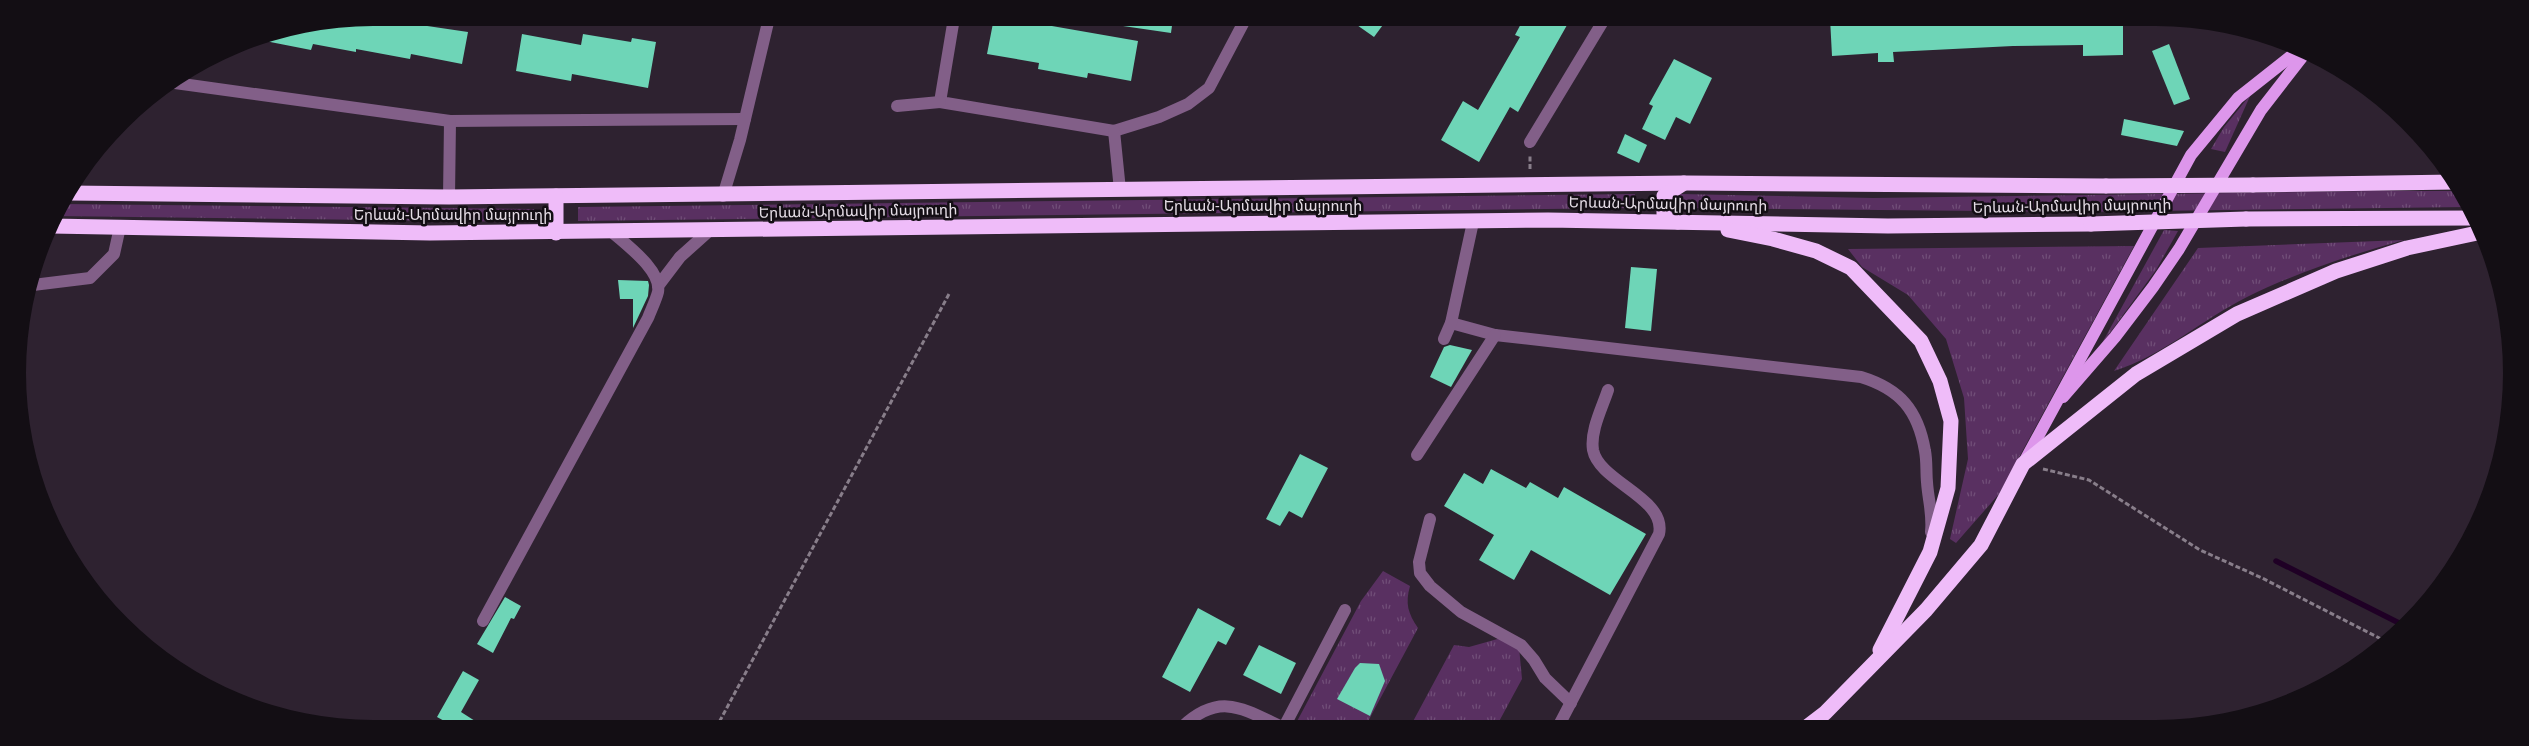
<svg xmlns="http://www.w3.org/2000/svg" width="2529" height="746" viewBox="0 0 2529 746" font-family="Roboto,'Noto Sans Armenian',sans-serif">
	<style>
		.grass { fill: url(#grass-tufts) }
		.lines { fill: none; stroke-linecap: round; stroke-linejoin: round }
		.stream { stroke: #1f0025; stroke-width: 5.5 }
		.building { fill: #6ed5b7 }
		.path { stroke: #887e8a; stroke-width: 3; stroke-dasharray: 5 2.5; stroke-linecap: butt }
		.minor { stroke: #825f88; stroke-width: 12 }
		.major { stroke: #dd96eb; stroke-width: 12 }
		.highway { stroke: #efbcf9; stroke-width: 15 }
		.highway-bridge { stroke: #efbcf9; stroke-width: 15 }
		.labels { text-anchor: middle; dominant-baseline: central; stroke-width: 5; stroke-linejoin: round; paint-order: stroke }
		.street-label { font-size: 15px; fill: #e5dde6; stroke: #130e14 }
	</style>
	<defs>
		<pattern id="grass-tufts" width="24" height="20" patternUnits="userSpaceOnUse" patternTransform="scale(1.25)"><rect width="24" height="20" fill="#593061"/><path d="M3 7l-1-3M5 7V3M7 7l1-3M15 17l-1-3M17 17v-4M19 17l1-3" fill="none" stroke="#714e78"/></pattern>
	</defs>
	<rect width="100%" height="100%" fill="#2e2230"/>
	<!-- grass -->
	<g class="grass">
		<polygon points="2251,94 2225,152 2211,149 2224,127"/>
		<polygon points="2370,191 2460,191 2468,207 2072,212 1680,208 1680,194 1873,198"/>
		<polygon points="1635,194 1633,208 578,221 578,207"/>
		<polygon points="62,204 534,209 535,222 54,216"/>
		<polygon points="2164,230 2178,231 2156,270 2101,345"/>
		<path d="M2404,240C2350,255 2298,272 2247,297C2201,320 2164,355 2114,371L2198,248Z"/>
		<polygon points="2134,246 1999,494 1956,543 1950,539 1968,459 1964,398 1946,339 1908,295 1862,267 1848,249"/>
		<path d="M1383,571L1410,586C1405,604 1408,613 1418,628L1365,727H1294L1361,601Z"/>
		<polygon points="1501,638 1519,647 1522,679 1496,727 1410,727 1454,645 1469,647"/>
	</g>
	<g class="lines">
		<!-- stream -->
		<polyline class="stream" points="2276,561 2403,625"/>
	</g>
	<!-- building -->
	<g class="building">
		<polygon points="373,18 468,32 462,64 411,54 410,59 356,49 356,52 313,44 311,50 255,39 304,24"/>
		<polygon points="994,18 1006,18 1138,41 1131,81 1088,73 1087,78 1038,69 1039,63 987,54"/>
		<polygon points="1123,18 1173,18 1171,33 1123,26"/>
		<polygon points="1347,18 1388,18 1374,37"/>
		<polygon points="1524,18 1571,18 1518,112 1510,107 1479,162 1441,140 1463,101 1478,110 1520,37 1515,35"/>
		<polygon points="1830,18 2123,18 2123,55 2083,56 2083,45 2013,46 1893,52 1894,62 1878,62 1878,53 1832,56"/>
		<polygon points="522,34 581,45 583,34 631,42 632,38 656,42 648,88 572,74 571,81 516,71"/>
		<polygon points="2169,44 2190,99 2174,105 2152,51"/>
		<polygon points="1674,59 1712,78 1690,124 1676,117 1665,140 1642,129 1653,106 1649,104"/>
		<polygon points="2124,119 2184,131 2177,146 2121,135"/>
		<polygon points="1625,134 1647,145 1639,163 1617,153"/>
		<polygon points="1631,267 1657,269 1651,331 1625,328"/>
		<polygon points="618,280 648,281 649,285 648,296 633,328 633,299 620,299"/>
		<polygon points="1450,345 1472,350 1451,387 1430,377 1444,347"/>
		<polygon points="1300,454 1328,468 1302,518 1289,511 1280,526 1266,519"/>
		<polygon points="1491,469 1526,488 1530,482 1558,498 1564,487 1646,534 1610,595 1531,550 1514,580 1479,560 1494,535 1444,506 1464,473 1483,484"/>
		<polygon points="505,597 521,606 514,619 511,618 493,653 477,644"/>
		<polygon points="1198,608 1235,628 1226,645 1218,641 1190,692 1162,677"/>
		<polygon points="1259,645 1296,663 1281,694 1243,675"/>
		<polygon points="1360,663 1379,664 1385,681 1370,716 1337,699 1355,668"/>
		<polygon points="463,671 479,680 461,712 486,728 457,728 437,717"/>
	</g>
	<g class="lines">
		<!-- path -->
		<g class="path">
			<polyline points="1530,169 1530,156"/>
			<polyline points="2043,469 2089,480 2200,550 2262,578 2387,642"/>
			<polyline points="716,728 949,294"/>
		</g>
		<!-- minor -->
		<g class="minor">
			<polyline points="954,18 940,102 1114,131 1159,117 1188,104 1209,88 1246,18"/>
			<polyline points="175,83 450,121 745,119"/>
			<polyline points="897,106 940,102"/>
			<polyline points="1114,131 1120,190"/>
			<polyline points="1530,142 1605,18"/>
			<polyline points="723,196 740,140 769,18"/>
			<polyline points="449,197 450,121"/>
			<polyline points="33,285 90,278 114,254 120,227"/>
			<polyline points="658,286 680,257 709,231"/>
			<path d="M1451,323L1495,335L1861,377C1900,389 1918,410 1925,451C1927,461 1926,472 1927,482C1928,499 1933,514 1931,532"/>
			<polyline points="1444,339 1451,323 1473,222"/>
			<polyline points="1417,455 1495,335"/>
			<polyline points="1430,519 1419,562 1420,573 1430,586 1461,612 1521,645 1534,660 1545,678 1571,703"/>
			<path d="M483,621L648,318C651,310 656,300 658,292C662,270 625,244 611,231"/>
			<path d="M1182,727C1219,692 1242,708 1282,727"/>
			<polyline points="1284,727 1345,610"/>
			<path d="M1558,727L1659,534C1667,498 1599,482 1593,450C1590,431 1602,408 1608,390"/>
		</g>
		<!-- major -->
		<g class="major">
			<polyline points="2063,397 2115,337 2153,287 2179,249 2261,110 2306,52"/>
			<polyline points="2023,464 2191,155 2238,98 2300,49"/>
		</g>
		<!-- highway -->
		<g class="highway">
			<polyline points="2253,185 2455,182"/>
			<polyline points="68,193 449,197 1685,183 2106,186"/>
			<polyline points="2246,219 2474,218"/>
			<polyline points="1678,222 1667,219 1664,214 1664,196 1684,183"/>
			<polyline points="51,226 430,233 1548,220 1888,226 2091,224"/>
			<polyline points="1728,230 1773,239 1816,251 1851,268 1921,341 1940,381 1951,421 1948,488 1930,552 1880,650"/>
			<polyline points="556,233 556,196"/>
			<polyline points="1808,726 1825,713 1926,610 1981,545 2023,464 2136,374 2237,314 2336,271 2407,248 2482,232"/>
		</g>
		<!-- highway-bridge -->
		<g class="highway-bridge">
			<polyline points="2106,186 2253,185"/>
			<polyline points="2091,224 2246,219"/>
		</g>
	</g>
	<g class="labels">
		<!-- street labels -->
		<g class="street-label">
			<text transform="translate(1668 204) rotate(1)">Երևան-Արմավիր մայրուղի</text>
			<text x="1263" y="206">Երևան-Արմավիր մայրուղի</text>
			<text transform="translate(2072 206) rotate(-1)">Երևան-Արմավիր մայրուղի</text>
			<text transform="translate(858 211) rotate(-1)">Երևան-Արմավիր մայրուղի</text>
			<text x="453" y="215">Երևան-Արմավիր մայրուղի</text>
		</g>
	</g>
	<!-- crop -->
	<path d="M0 0H2529V746H0ZM373 26H2156A347 347 0 0 1 2503 373V373A347 347 0 0 1 2156 720H373A347 347 0 0 1 26 373V373A347 347 0 0 1 373 26Z" fill="#130e14" fill-rule="evenodd"/>
</svg>
